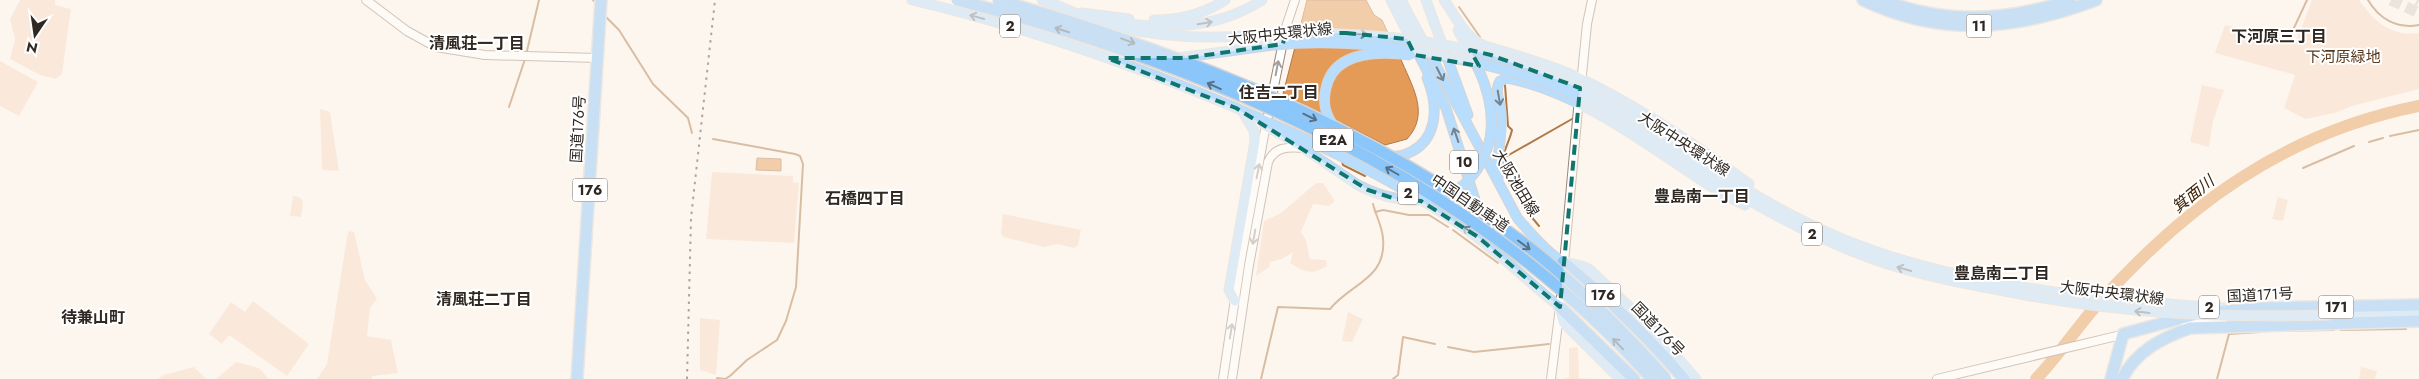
<svg xmlns="http://www.w3.org/2000/svg" width="2419" height="379" viewBox="0 0 2419 379" font-family="Jost,'Noto Sans JP',sans-serif">
	<style>
		.green { fill: #f7dac2 }
		.water { fill: #e49b57; stroke: #ae7947 }
		.lines { fill: none; stroke-linecap: round; stroke-linejoin: round }
		.stream { stroke: #ae7947; stroke-width: 2 }
		.river { stroke: #e49b57; stroke-width: 12 }
		.highway-tunnel { stroke: #d4cdc6; stroke-width: 11; stroke-dasharray: 11 5.5; stroke-linecap: butt }
		.minor-casing { stroke: #99887a; stroke-width: 10 }
		.major-casing { stroke: #d6d4d3; stroke-width: 11 }
		.highway-casing { stroke: #d6d4d3; stroke-width: 14 }
		.minor { stroke: #fff; stroke-width: 8 }
		.major { stroke: #b9ddfc; stroke-width: 9 }
		.highway { stroke: #8bc6fa; stroke-width: 11 }
		.rail { stroke: #4c453f; stroke-width: 2; stroke-dasharray: 2.5 5; stroke-linecap: butt }
		.major-bridge-casing { stroke: #d6d4d3; stroke-width: 11; stroke-linecap: butt }
		.highway-bridge-casing { stroke: #d6d4d3; stroke-width: 14; stroke-linecap: butt }
		.major-bridge { stroke: #b9ddfc; stroke-width: 9 }
		.highway-bridge { stroke: #8bc6fa; stroke-width: 11 }
		.oneway { stroke: #748390 }
		.oneway2 { stroke: #597084 }
		.oneway3 { stroke: #a29f9c }
		.marked { fill: none; stroke: #0f766e; stroke-width: 4; stroke-dasharray: 10 6; stroke-linejoin: round }
		.labels { text-anchor: middle; dominant-baseline: central; stroke-width: 4; stroke-linejoin: round; paint-order: stroke }
		.shield { fill: #fff; stroke: #6e6965; stroke-width: 1 }
		.shield-label { font-size: 14px; font-weight: bold; fill: #302923 }
		.street-label { font-size: 15px; fill: #302923; stroke: #fff }
		.park-label { font-size: 15px; fill: #58391d; stroke: #fff }
		.neighbourhood-label { font-size: 16px; font-weight: bold; fill: #302923; stroke: #fff }
		.water-label { font-size: 16px; font-style: italic; fill: #402305; stroke: #fff }
	</style>
	<rect width="100%" height="100%" fill="#fdf6ef"/>
	<!-- green -->
	<g class="green">
		<polygon points="20,0 55,0 55,5 71,9 62,74 56,79 40,75 10,59 15,39 10,19"/>
		<path d="M2312,0H2359C2374,21 2391,37 2419,33V89L2352,106L2335,113L2305,119L2284,108L2295,75L2215,53L2225,25L2296,42Z"/>
		<polygon points="0,61 38,82 19,116 0,106"/>
		<polygon points="2202,85 2224,90 2213,121 2209,147 2190,142"/>
		<polygon points="320,109 330,112 339,171 322,170"/>
		<polygon points="712,172 793,176 793,182 799,183 794,243 706,239"/>
		<path d="M1316,183H1323L1335,201L1329,206L1313,204L1301,232L1306,240L1310,259L1326,260L1327,266C1312,275 1305,273 1290,263L1293,252L1282,259L1270,262L1269,267L1256,276L1264,221L1281,213Z"/>
		<polygon points="293,196 299,197 303,201 301,217 290,216"/>
		<polygon points="2278,197 2288,200 2283,221 2272,219"/>
		<polygon points="1003,214 1081,230 1078,246 1074,248 1058,244 1044,247 1003,237 1001,233"/>
		<polygon points="349,231 354,232 365,280 377,299 370,308 367,336 391,340 398,373 373,376 371,379 317,379 327,364 347,237"/>
		<polygon points="253,301 309,344 287,376 229,335 222,344 209,334 231,302 245,312"/>
		<polygon points="1348,312 1363,319 1352,342 1342,341"/>
		<polygon points="700,318 720,320 716,375 700,370"/>
		<polygon points="1578,347 1579,378 1595,379 1563,379 1569,377 1569,348"/>
		<polygon points="236,362 259,368 269,379 216,379"/>
		<polygon points="194,367 206,379 158,379 163,375"/>
		<polygon points="2361,367 2377,371 2375,379 2359,379"/>
	</g>
	<!-- water -->
	<g class="water">
		<path d="M1307,0H1366L1374,15L1382,20L1388,33L1393,56L1400,57C1411,85 1431,113 1407,139L1385,145L1342,123L1332,130L1296,115L1283,94Z"/>
		<polygon points="757,158 781,159 781,171 756,170"/>
	</g>
	<g class="lines">
		<!-- stream -->
		<g class="stream">
			<polyline points="593,0 594,1"/>
			<path d="M2368,0C2379,19 2397,29 2419,25"/>
			<polyline points="1459,7 1480,37"/>
			<polyline points="606,17 619,30 653,84 688,118 692,133"/>
			<polyline points="2299,33 2293,30 2307,0"/>
			<polyline points="526,55 539,0"/>
			<path d="M1505,85L1508,126L1512,130C1510,140 1503,151 1503,160C1502,180 1527,212 1539,226"/>
			<polyline points="509,107 525,59"/>
			<polyline points="2390,136 2419,130"/>
			<polyline points="713,139 795,154 800,156 803,164 796,287 786,321 777,340 747,360 730,376 725,379 717,378"/>
			<polyline points="2369,142 2383,138"/>
			<polyline points="1503,155 1507,156 1572,119"/>
			<polyline points="1342,161 1343,165 1365,176"/>
			<polyline points="2303,168 2354,146"/>
			<polyline points="1375,212 1383,210 1409,215 1429,215 1448,227"/>
			<polyline points="1453,230 1498,263"/>
			<polyline points="2341,330 2406,329"/>
			<polyline points="2270,331 2334,330"/>
			<polyline points="1448,347 1474,352 1549,344"/>
			<path d="M1261,379L1278,307L1330,309C1351,283 1387,279 1383,238C1382,226 1376,216 1373,204"/>
			<polyline points="1393,379 1398,375 1403,337 1435,344"/>
			<polyline points="2217,379 2229,334 2260,332"/>
		</g>
		<!-- river -->
		<path class="river" d="M2036,379C2058,356 2075,330 2096,306C2186,205 2284,133 2419,106"/>
		<!-- highway-tunnel -->
		<g class="highway-tunnel">
			<polyline points="2391,0 2419,13"/>
			<polyline points="2417,0 2419,1"/>
		</g>
		<defs>
			<g id="minor">
				<polyline points="366,0 407,31 436,47 485,55 597,58"/>
				<polyline points="1581,84 1587,24 1592,0"/>
				<polyline points="1268,116 1286,27 1295,0"/>
				<polyline points="2185,322 2223,322"/>
				<polyline points="1223,379 1241,259 1265,130"/>
				<path d="M1232,379L1249,265L1268,162C1275,146 1289,147 1304,148"/>
				<polyline points="1551,379 1560,307 1579,98"/>
				<polyline points="1937,379 2125,334"/>
			</g>
			<g id="major">
				<path d="M912,0C1022,26 1129,63 1234,107C1310,140 1385,175 1455,221C1493,246 1524,279 1560,307"/>
				<path d="M1042,0C1062,6 1080,17 1100,22C1159,40 1216,39 1276,34"/>
				<polyline points="1391,0 1446,108 1477,206 1490,233"/>
				<path d="M1401,0L1518,219C1529,231 1549,256 1564,262C1573,265 1581,264 1590,270L1651,327L1696,379"/>
				<polyline points="1426,0 1468,115"/>
				<path d="M1444,0C1457,18 1464,37 1485,46C1515,55 1546,63 1575,76C1637,105 1695,144 1749,184"/>
				<polyline points="1082,13 1129,19"/>
				<path d="M1154,20C1180,20 1204,14 1225,0"/>
				<path d="M1122,23C1170,30 1220,28 1262,0"/>
				<path d="M1458,30C1477,64 1497,98 1490,139"/>
				<polyline points="1178,58 1274,45"/>
				<path d="M1629,113C1697,157 1763,206 1838,237C1953,286 2100,300 2224,308"/>
				<path d="M1625,122C1705,174 1783,227 1873,259C1921,276 1971,285 2020,294"/>
				<polyline points="1264,125 1293,141 1358,185"/>
				<path d="M1337,131C1387,183 1457,151 1427,78"/>
				<path d="M1498,178C1496,156 1503,134 1501,112C1500,102 1494,90 1500,81L1507,78C1587,94 1655,152 1723,194L1745,205"/>
				<polyline points="1235,301 1229,290 1255,141 1254,131 1244,114"/>
				<polyline points="1559,306 1563,322 1620,379"/>
				<polyline points="2330,315 2419,313"/>
			</g>
			<g id="highway">
				<path d="M1863,0C1942,38 2016,30 2096,0"/>
				<path d="M1883,0C1945,25 2008,21 2070,0"/>
				<path d="M1563,262C1607,298 1647,336 1684,379"/>
				<polyline points="1560,307 1634,379"/>
				<polyline points="2216,312 2265,308 2419,305"/>
				<polyline points="577,379 601,0"/>
				<polyline points="2111,379 2123,334 2193,315"/>
				<path d="M2122,379C2136,351 2162,338 2190,328L2419,321"/>
			</g>
		</defs>
		<!-- minor casing -->
		<use href="#minor" class="minor-casing"/>
		<!-- major casing -->
		<use href="#major" class="major-casing"/>
		<!-- highway casing -->
		<use href="#highway" class="highway-casing"/>
		<!-- minor -->
		<use href="#minor" class="minor"/>
		<!-- major -->
		<use href="#major" class="major"/>
		<!-- highway -->
		<use href="#highway" class="highway"/>
		<!-- rail -->
		<polyline class="rail" points="687,379 691,218 715,0"/>
		<defs>
			<g id="major-bridge">
				<path d="M1276,34C1368,31 1464,40 1550,75C1578,85 1603,99 1629,113"/>
				<path d="M1274,45C1334,39 1389,45 1448,57C1511,69 1571,87 1625,122"/>
				<path d="M1335,128C1326,116 1322,104 1326,88C1334,50 1380,51 1411,55"/>
				<path d="M1358,185C1412,213 1474,206 1490,139"/>
				<path d="M2020,294C2126,314 2223,318 2330,315"/>
			</g>
			<g id="highway-bridge">
				<path d="M957,0C1212,66 1474,178 1652,379"/>
				<path d="M998,0C1184,53 1388,134 1540,256C1585,293 1627,335 1666,379"/>
			</g>
		</defs>
		<!-- major-bridge casing -->
		<use href="#major-bridge" class="major-bridge-casing"/>
		<!-- highway-bridge casing -->
		<use href="#highway-bridge" class="highway-bridge-casing"/>
		<!-- major-bridge -->
		<use href="#major-bridge" class="major-bridge"/>
		<!-- highway-bridge -->
		<use href="#highway-bridge" class="highway-bridge"/>
	</g>
	<!-- one-way arrows -->
	<defs><path id="oneway-shaft" d="M-6 0H5M1.5-3L5.5 0L1.5 3" fill="none" stroke-width="1.6" stroke-linecap="round" stroke-linejoin="round" transform="scale(1.25)"/></defs>
	<g class="oneway">
		<use href="#oneway-shaft" transform="translate(977 17) rotate(-165)"/>
		<use href="#oneway-shaft" transform="translate(1205 23) rotate(-10)"/>
		<use href="#oneway-shaft" transform="translate(1360 34) rotate(5)"/>
		<use href="#oneway-shaft" transform="translate(1440 74) rotate(63)"/>
		<use href="#oneway-shaft" transform="translate(1499 98) rotate(80)"/>
		<use href="#oneway-shaft" transform="translate(1456 135) rotate(-109)"/>
		<use href="#oneway-shaft" transform="translate(1469 231) rotate(-146)"/>
		<use href="#oneway-shaft" transform="translate(1904 269) rotate(-164)"/>
		<use href="#oneway-shaft" transform="translate(2142 312) rotate(-173)"/>
	</g>
	<g class="oneway2">
		<use href="#oneway-shaft" transform="translate(1062 30) rotate(-163)"/>
		<use href="#oneway-shaft" transform="translate(1128 41) rotate(20)"/>
		<use href="#oneway-shaft" transform="translate(1214 86) rotate(-156)"/>
		<use href="#oneway-shaft" transform="translate(1310 117) rotate(26)"/>
		<use href="#oneway-shaft" transform="translate(1392 171) rotate(-150)"/>
		<use href="#oneway-shaft" transform="translate(1524 245) rotate(37)"/>
		<use href="#oneway-shaft" transform="translate(1618 344) rotate(-134)"/>
	</g>
	<g class="oneway3">
		<use href="#oneway-shaft" transform="translate(1277 68) rotate(-79)"/>
		<use href="#oneway-shaft" transform="translate(1258 171) rotate(-79)"/>
		<use href="#oneway-shaft" transform="translate(1254 237) rotate(100)"/>
		<use href="#oneway-shaft" transform="translate(1231 331) rotate(-81)"/>
	</g>
	<!-- marked area -->
	<path d="M0 0H2419V379H0ZM1346,33L1407,39L1415,55L1479,66L1470,50L1491,55L1580,88L1560,307L1478,237L1421,201L1396,199L1368,190L1236,108L1107,58H1186L1283,44L1285,34Z" fill="#fdf6ef" fill-opacity=".55" fill-rule="evenodd"/>
	<path class="marked" d="M1346,33L1407,39L1415,55L1479,66L1470,50L1491,55L1580,88L1560,307L1478,237L1421,201L1396,199L1368,190L1236,108L1107,58H1186L1283,44L1285,34Z"/>
	<g class="labels">
		<!-- shield labels -->
		<g class="shield">
			<rect x="1000" y="14.5" width="20" height="23" rx="4"/>
			<rect x="1966.5" y="14.5" width="25" height="23" rx="4"/>
			<rect x="1313" y="128.5" width="40" height="23" rx="4"/>
			<rect x="1450" y="150.5" width="28" height="23" rx="4"/>
			<rect x="572.5" y="178.5" width="35" height="23" rx="4"/>
			<rect x="1398" y="181.5" width="20" height="23" rx="4"/>
			<rect x="1802" y="222.5" width="20" height="23" rx="4"/>
			<rect x="1585.5" y="283.5" width="35" height="23" rx="4"/>
			<rect x="2199" y="295.5" width="20" height="23" rx="4"/>
			<rect x="2318.5" y="295.5" width="35" height="23" rx="4"/>
		</g>
		<g class="shield-label">
			<text x="1010" y="26">2</text>
			<text x="1979" y="26">11</text>
			<text x="1333" y="140">E2A</text>
			<text x="1464" y="162">10</text>
			<text x="590" y="190">176</text>
			<text x="1408" y="193">2</text>
			<text x="1812" y="234">2</text>
			<text x="1603" y="295">176</text>
			<text x="2209" y="307">2</text>
			<text x="2336" y="307">171</text>
		</g>
		<!-- street labels -->
		<g class="street-label">
			<text transform="translate(1280 34) rotate(-6)">大阪中央環状線</text>
			<text transform="translate(578 129) rotate(-87)">国道176号</text>
			<text transform="translate(1684 144) rotate(33)">大阪中央環状線</text>
			<text transform="translate(1516 183) rotate(59)">大阪池田線</text>
			<text transform="translate(1470 203) rotate(34)">中国自動車道</text>
			<text transform="translate(2112 293) rotate(7)">大阪中央環状線</text>
			<text transform="translate(2260 295) rotate(-3)">国道171号</text>
			<text transform="translate(1658 329) rotate(46)">国道176号</text>
		</g>
		<!-- park labels -->
		<g class="park-label">
			<text x="2343" y="57">下河原緑地</text>
		</g>
		<!-- neighbourhood labels -->
		<g class="neighbourhood-label">
			<text x="2279" y="36">下河原三丁目</text>
			<text x="477" y="43">清風荘一丁目</text>
			<text x="1279" y="92">住吉二丁目</text>
			<text x="1702" y="196">豊島南一丁目</text>
			<text x="865" y="198">石橋四丁目</text>
			<text x="2002" y="273">豊島南二丁目</text>
			<text x="484" y="299">清風荘二丁目</text>
			<text x="93" y="317">待兼山町</text>
		</g>
		<!-- water labels -->
		<g class="water-label">
			<text transform="translate(2193 194) rotate(-39)">箕面川</text>
		</g>
	</g>
	<!-- north arrow -->
	<g transform="translate(35 35) rotate(193)" stroke="#ffffff" stroke-width="4" paint-order="stroke">
	<path d="M0-4L9 19L0 12L-9 19Z" fill="#302923"/>
	<text y="-8" font-size="14" font-weight="bold" text-anchor="middle" fill="#302923">N</text>
	</g>
</svg>
